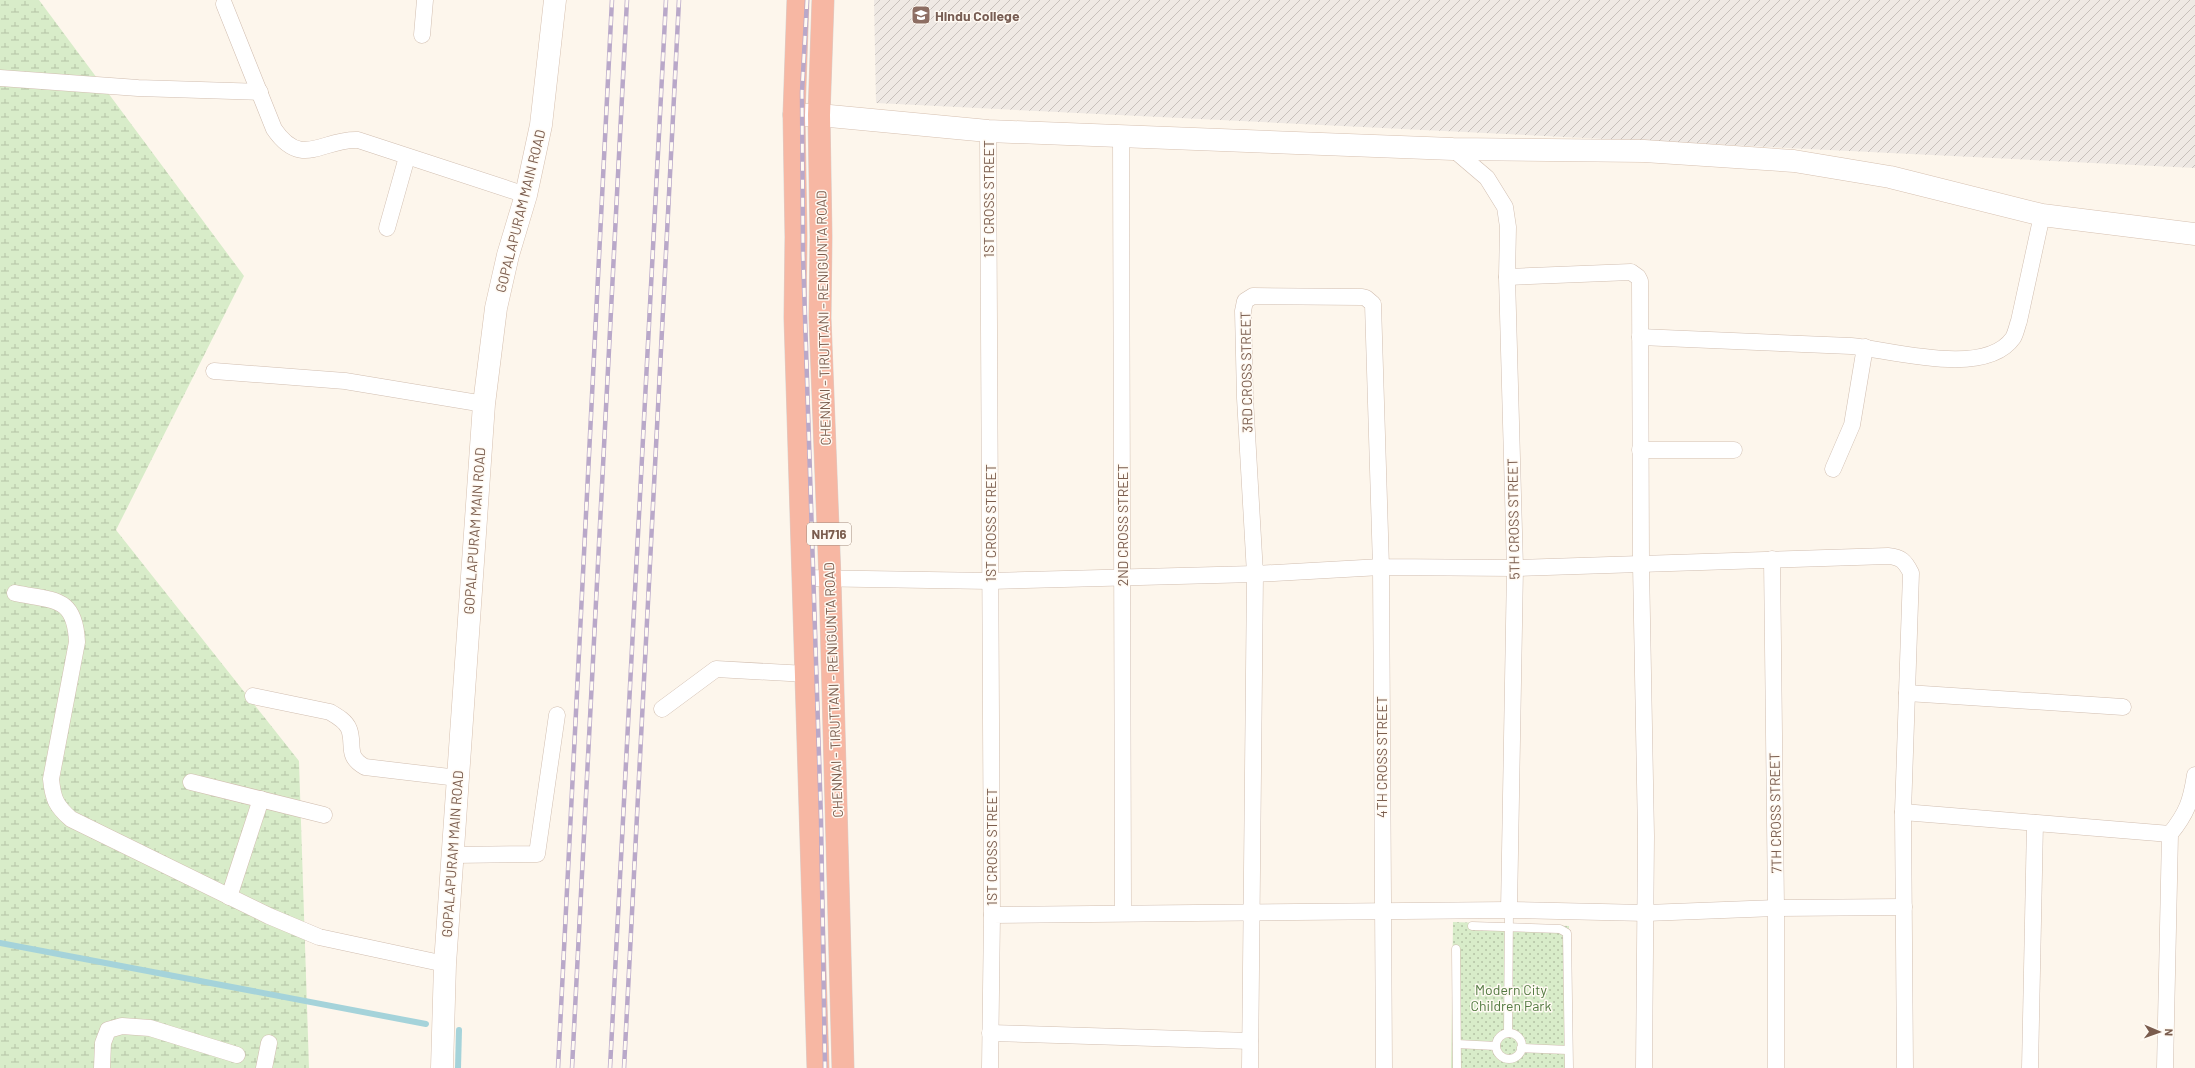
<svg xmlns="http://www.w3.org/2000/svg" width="2195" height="1068" viewBox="0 0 2195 1068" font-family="Barlow,sans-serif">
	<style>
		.industrial { fill: url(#industrial-furrows) }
		.wetland { fill: url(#wetland-marsh) }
		.park { fill: url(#park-dots) }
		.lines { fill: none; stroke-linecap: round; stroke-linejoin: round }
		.stream { stroke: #a5d3da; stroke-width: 6 }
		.lane-casing { stroke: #d1beb0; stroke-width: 9 }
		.street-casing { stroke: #d1beb0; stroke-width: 17 }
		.secondary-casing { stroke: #d6c0b0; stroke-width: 23 }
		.highway-casing { stroke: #dad1cd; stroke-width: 23 }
		.lane { stroke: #fff; stroke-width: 8 }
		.street { stroke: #fff; stroke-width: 16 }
		.secondary { stroke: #fff; stroke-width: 22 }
		.highway { stroke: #f7b7a3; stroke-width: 22 }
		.rail-casing { stroke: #b9a8c9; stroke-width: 4.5 }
		.rail { stroke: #fffaf3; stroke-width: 3; stroke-dasharray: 9; stroke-linecap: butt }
		.labels { text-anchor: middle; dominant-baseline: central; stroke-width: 3; stroke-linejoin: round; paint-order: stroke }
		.shield { fill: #fffaf3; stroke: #a28b7f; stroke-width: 1 }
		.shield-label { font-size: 13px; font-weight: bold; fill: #7a5c4d }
		.education-label { font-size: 14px; font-weight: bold; fill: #785e54; stroke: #fffaf3; text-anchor: start }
		.street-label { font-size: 14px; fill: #7a5c4d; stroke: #fffaf3 }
		.park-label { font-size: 14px; fill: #537a41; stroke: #fffaf3 }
	</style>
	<defs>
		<pattern id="industrial-furrows" width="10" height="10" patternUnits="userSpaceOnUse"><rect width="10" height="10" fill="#efe9e4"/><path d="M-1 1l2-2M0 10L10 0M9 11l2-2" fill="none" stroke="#c7c0bb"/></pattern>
		<pattern id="wetland-marsh" width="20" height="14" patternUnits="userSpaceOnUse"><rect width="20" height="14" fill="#d8ecc9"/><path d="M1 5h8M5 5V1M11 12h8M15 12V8" fill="none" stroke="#b4c2a5"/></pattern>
		<pattern id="park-dots" width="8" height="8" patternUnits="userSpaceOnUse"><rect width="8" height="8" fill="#d8ecc9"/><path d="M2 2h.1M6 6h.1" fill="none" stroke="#b4c2a5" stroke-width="1.8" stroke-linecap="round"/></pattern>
	</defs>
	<rect width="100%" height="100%" fill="#fdf6ec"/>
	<!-- industrial -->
	<polygon class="industrial" points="874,0 2195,0 2195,168 876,103"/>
	<!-- wetland -->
	<polygon class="wetland" points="0,0 39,0 244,276 116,530 299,761 309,1068 0,1068"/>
	<!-- park -->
	<polygon class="park" points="1453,922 1569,926 1570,1068 1451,1068"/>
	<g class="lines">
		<!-- stream -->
		<g class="stream">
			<polyline points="0,943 426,1024"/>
			<polyline points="458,1068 459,1030"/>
		</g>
		<defs>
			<g id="lane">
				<polyline points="1472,926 1560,929 1567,933 1569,1068"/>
				<polyline points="1456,949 1457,1068"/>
				<polyline points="1508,1033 1509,910"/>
				<circle cx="1509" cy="1046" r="13"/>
				<polyline points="1457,1044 1496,1046"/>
				<polyline points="1521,1048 1568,1050"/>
			</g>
			<g id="street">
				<path d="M224,4L274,129C302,170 323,138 358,140L526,195"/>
				<polyline points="422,35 425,0"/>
				<polyline points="0,78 138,88 260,92"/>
				<polyline points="988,131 992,915"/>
				<polyline points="1121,136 1123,913"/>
				<polyline points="1453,149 1487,178 1505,207 1508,227 1507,277 1515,568 1509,910"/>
				<polyline points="387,228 407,157"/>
				<polyline points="1507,277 1631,272 1638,277 1640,281 1641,565 1646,836 1644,1068"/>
				<path d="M1640,337L1851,346C1891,350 1985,378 2013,338C2016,333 2017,326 2019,321L2042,215"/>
				<polyline points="214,371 345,381 484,404"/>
				<polyline points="1640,450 1734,450"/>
				<polyline points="1833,469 1852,425 1865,347"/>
				<polyline points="1772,559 1776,908 1776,1068"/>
				<polyline points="804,578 990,581 1255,574 1250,1068"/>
				<path d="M15,593C54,601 75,596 77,642L51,779C53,799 56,806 71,819L269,916L319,937L445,964"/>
				<polyline points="1907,693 2123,707"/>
				<path d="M253,696L330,712C337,716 346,721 349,729C355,745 345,756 365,767L458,778"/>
				<polyline points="662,709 716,669 807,674"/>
				<polyline points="191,782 324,815"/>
				<polyline points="1903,812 2170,834"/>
				<polyline points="453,855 537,854 557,715"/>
				<polyline points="229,897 261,799"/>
				<polyline points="990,1033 1250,1041"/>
				<polyline points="102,1068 103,1043 108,1030 122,1026 150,1028 237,1055"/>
				<polyline points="264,1068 269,1043"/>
				<polyline points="990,1068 992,915 1509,910 1646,913 1776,908 1904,907"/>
				<path d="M1384,1068L1381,567L1373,304L1366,298L1362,297L1253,296L1245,301L1243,311L1245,398L1255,574L1381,567L1515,568L1888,556C1901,557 1905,561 1911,573L1903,812L1905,1068"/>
				<polyline points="2030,1068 2035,823"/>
				<path d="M2165,1068L2170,834C2187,813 2191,801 2195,775"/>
			</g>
			<g id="secondary">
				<polyline points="794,115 819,115 988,131 1453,149 1644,151 1794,161 1890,177 2042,215 2195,234"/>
				<polyline points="442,1068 445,964 484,404 496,308 508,255 526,195 541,125 555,0"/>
			</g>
			<g id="highway">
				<polyline points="798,0 794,115 796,237 795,318 818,1068"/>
				<polyline points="823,0 819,115 821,237 820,318 830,579 843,1068"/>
			</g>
		</defs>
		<!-- lane casing -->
		<use href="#lane" class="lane-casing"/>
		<!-- street casing -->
		<use href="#street" class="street-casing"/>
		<!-- secondary casing -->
		<use href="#secondary" class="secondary-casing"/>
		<!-- highway casing -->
		<use href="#highway" class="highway-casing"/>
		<!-- lane -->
		<use href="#lane" class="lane"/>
		<!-- street -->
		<use href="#street" class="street"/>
		<!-- secondary -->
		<use href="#secondary" class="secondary"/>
		<!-- highway -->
		<use href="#highway" class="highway"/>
		<defs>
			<g id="rail">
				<polyline points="807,0 802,92 803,254 821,819 825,1068"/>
				<polyline points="558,1068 612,0"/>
				<polyline points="572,1068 627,0"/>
				<polyline points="610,1068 666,0"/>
				<polyline points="624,1068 679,0"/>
			</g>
		</defs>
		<!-- rail casing -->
		<use href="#rail" class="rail-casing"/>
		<!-- rail -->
		<use href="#rail" class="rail"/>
	</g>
	<!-- icons -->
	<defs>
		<symbol id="university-square" viewBox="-11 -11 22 22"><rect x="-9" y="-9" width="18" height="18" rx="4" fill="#8d6e63" stroke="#fffaf3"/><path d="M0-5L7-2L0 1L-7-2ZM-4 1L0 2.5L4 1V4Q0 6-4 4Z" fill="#fff"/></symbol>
	</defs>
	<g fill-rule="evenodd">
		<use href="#university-square" x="910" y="4" width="22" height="22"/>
	</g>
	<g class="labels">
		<!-- shield labels -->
		<rect class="shield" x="807" y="523" width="44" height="22" rx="3"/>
		<g class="shield-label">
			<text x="829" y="534">NH716</text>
		</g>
		<!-- education labels -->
		<g class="education-label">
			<text x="935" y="15">Hindu College</text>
		</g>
		<!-- street labels -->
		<g class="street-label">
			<text transform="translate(988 199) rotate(-90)">1ST CROSS STREET</text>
			<text transform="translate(520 211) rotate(-76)">GOPALAPURAM MAIN ROAD</text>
			<text transform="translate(823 318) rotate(-91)">CHENNAI - TIRUTTANI - RENIGUNTA ROAD</text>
			<text transform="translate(1246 372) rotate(-91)">3RD CROSS STREET</text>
			<text transform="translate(1513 519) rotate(-91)">5TH CROSS STREET</text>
			<text transform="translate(990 523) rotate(-90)">1ST CROSS STREET</text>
			<text transform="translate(1122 525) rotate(-90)">2ND CROSS STREET</text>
			<text transform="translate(474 531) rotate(-86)">GOPALAPURAM MAIN ROAD</text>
			<text transform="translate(833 690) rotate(-92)">CHENNAI - TIRUTTANI - RENIGUNTA ROAD</text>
			<text transform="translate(1381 757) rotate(-90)">4TH CROSS STREET</text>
			<text transform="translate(1775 813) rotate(-91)">7TH CROSS STREET</text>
			<text transform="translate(991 847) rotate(-90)">1ST CROSS STREET</text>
			<text transform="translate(452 854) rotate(-86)">GOPALAPURAM MAIN ROAD</text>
		</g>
		<!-- park labels -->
		<g class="park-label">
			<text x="1511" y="989">Modern City<tspan x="1511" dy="16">Children Park</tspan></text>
		</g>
	</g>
	<!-- north arrow -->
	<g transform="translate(2159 1032) rotate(92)" stroke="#fffaf3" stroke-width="3" paint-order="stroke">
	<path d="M0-3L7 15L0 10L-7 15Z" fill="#7a5c4d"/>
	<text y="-6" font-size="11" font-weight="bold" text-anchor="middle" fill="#7a5c4d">N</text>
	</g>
</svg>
